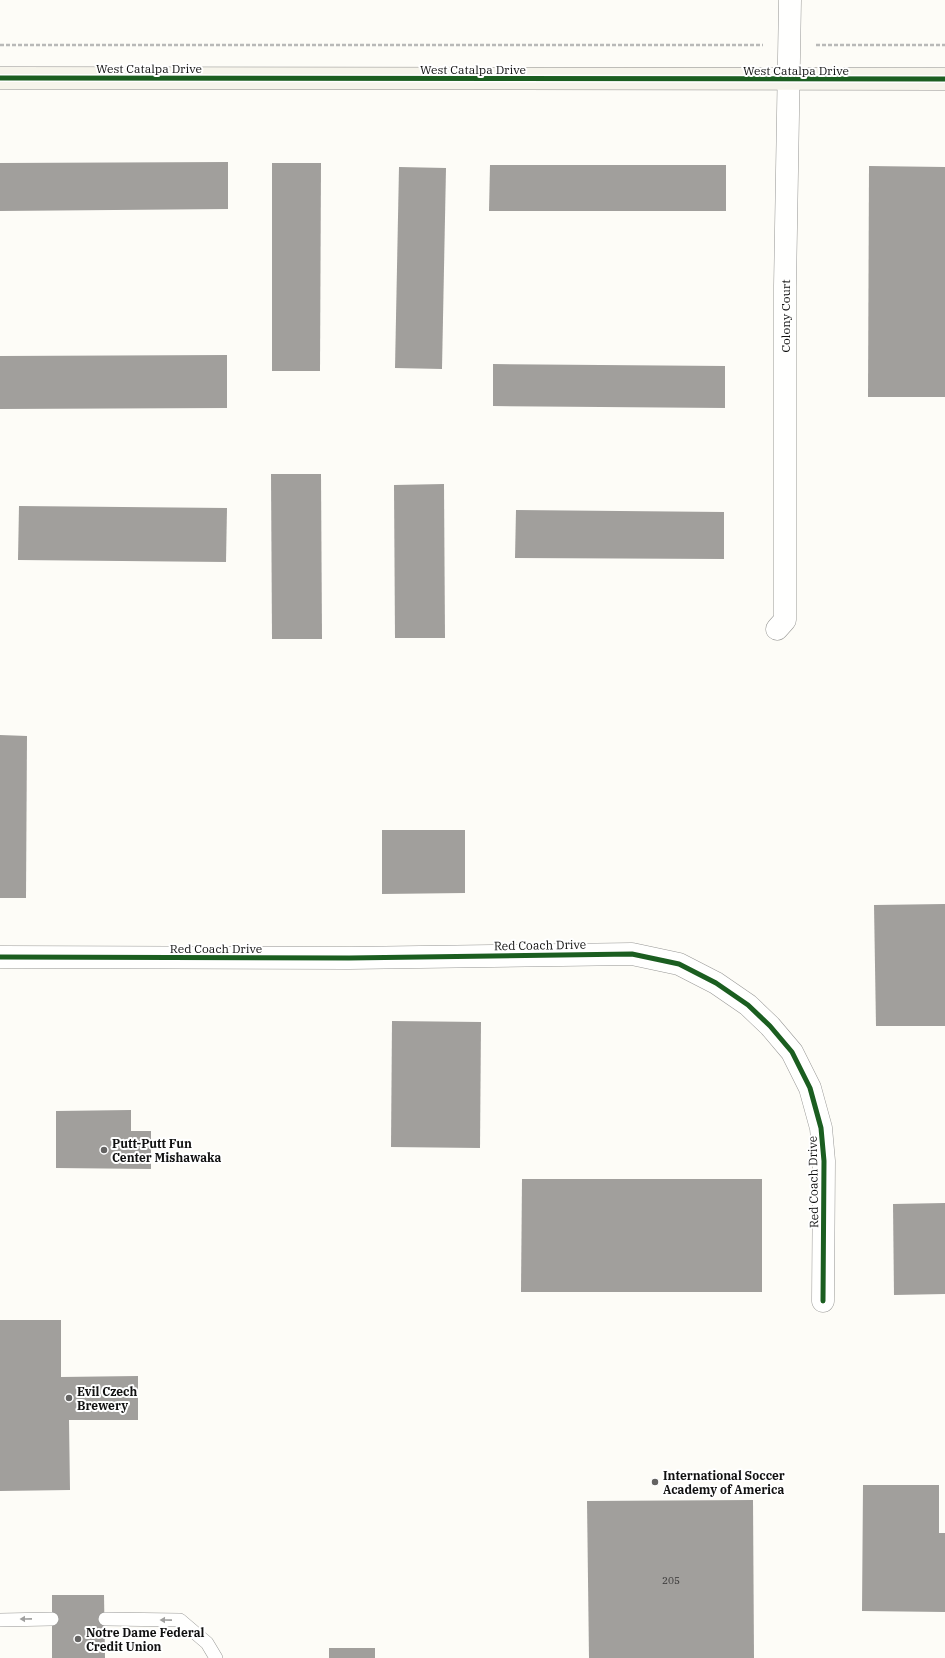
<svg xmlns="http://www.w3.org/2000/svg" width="945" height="1658" viewBox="0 0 945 1658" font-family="'IBM Plex Serif',serif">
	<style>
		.building { fill: #a19f9c }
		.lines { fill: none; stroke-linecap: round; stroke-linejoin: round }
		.lane-casing { stroke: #979795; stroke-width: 14 }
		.street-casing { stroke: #979795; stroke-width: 23 }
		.secondary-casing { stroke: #8e8d8b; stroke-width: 23 }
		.path { stroke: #b9b9b8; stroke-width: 2.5; stroke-dasharray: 4 2; stroke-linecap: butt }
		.lane { stroke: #fffffe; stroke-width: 13 }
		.street { stroke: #fffffe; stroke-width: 22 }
		.secondary { stroke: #f6f4eb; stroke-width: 22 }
		.cycleway-casing { stroke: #fff; stroke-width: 8 }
		.cycleway { stroke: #1b5e20; stroke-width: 5 }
		.oneway { fill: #a0a09f }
		.poi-dot { fill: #646362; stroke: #fff; stroke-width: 1.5 }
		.labels { text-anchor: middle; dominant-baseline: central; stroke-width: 4; stroke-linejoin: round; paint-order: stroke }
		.number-label { font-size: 10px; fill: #353434 }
		.street-label { font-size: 12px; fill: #111; stroke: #fff }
		.poi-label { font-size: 12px; font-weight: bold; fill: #111; stroke: #fff; text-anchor: start }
	</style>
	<rect width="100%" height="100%" fill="#fdfcf7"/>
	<!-- building -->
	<g class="building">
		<polygon points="228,162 228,209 0,211 0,163"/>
		<polygon points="272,163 321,163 320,371 272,371"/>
		<polygon points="490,165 726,165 726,211 489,211"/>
		<polygon points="869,166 945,167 945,397 868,397"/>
		<polygon points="399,167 446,168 442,369 395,368"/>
		<polygon points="227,355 227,408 0,409 0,356"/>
		<polygon points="493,364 725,366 725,408 493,406"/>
		<polygon points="271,474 321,474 322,639 272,639"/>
		<polygon points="444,484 445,638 395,638 394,485"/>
		<polygon points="19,506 227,508 226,562 18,560"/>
		<polygon points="516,510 724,512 724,559 515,558"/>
		<polygon points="0,735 27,736 26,898 0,898"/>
		<polygon points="382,830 465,830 465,893 382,894"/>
		<polygon points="945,904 945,1026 876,1026 874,905"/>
		<polygon points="392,1021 481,1022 480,1148 391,1147"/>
		<polygon points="131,1110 131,1131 151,1131 151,1169 56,1168 56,1111"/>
		<polygon points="522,1179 762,1179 762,1292 521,1292"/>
		<polygon points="945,1203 945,1294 894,1295 893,1204"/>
		<polygon points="0,1320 61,1320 61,1377 138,1376 138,1420 69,1420 70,1490 0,1491"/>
		<polygon points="863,1485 939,1485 939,1533 945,1533 945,1612 862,1611"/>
		<polygon points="753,1500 754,1658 589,1658 587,1501"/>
		<polygon points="52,1595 104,1595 105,1658 52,1658"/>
		<rect x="329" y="1648" width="46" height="10"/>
	</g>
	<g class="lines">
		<defs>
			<g id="lane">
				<polyline points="105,1619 180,1620 207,1643 216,1658"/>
				<polyline points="0,1620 52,1619"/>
			</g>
			<g id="street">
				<path id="s1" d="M777,629L785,620V286L790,0"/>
				<polyline points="0,957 349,958 632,954 679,964 716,983 748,1005 770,1026 792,1052 810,1088 821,1128 824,1161 823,1301"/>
			</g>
			<polyline id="secondary" points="0,78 945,79"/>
		</defs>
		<!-- lane casing -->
		<use href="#lane" class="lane-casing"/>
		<!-- street casing -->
		<use href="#street" class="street-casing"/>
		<!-- secondary casing -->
		<use href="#secondary" class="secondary-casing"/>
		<!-- path -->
		<g class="path">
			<polyline points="0,45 763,45"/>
			<polyline points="816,45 945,45"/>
		</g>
		<!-- lane -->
		<use href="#lane" class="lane"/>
		<!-- street -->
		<use href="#street" class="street"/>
		<!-- secondary -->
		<use href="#secondary" class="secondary"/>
		<defs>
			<g id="cycleway">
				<polyline points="0,78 945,79"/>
				<polyline points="0,957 349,958 632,954 679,964 716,983 748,1005 770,1026 792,1052 810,1088 821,1128 824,1161 823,1301"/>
			</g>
		</defs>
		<!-- cycleway casing -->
		<use href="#cycleway" class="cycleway-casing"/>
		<!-- cycleway -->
		<use href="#cycleway" class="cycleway"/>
	</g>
	<!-- one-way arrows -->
	<defs><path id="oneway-solid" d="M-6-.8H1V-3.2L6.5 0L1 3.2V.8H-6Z"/></defs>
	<g class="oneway">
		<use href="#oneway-solid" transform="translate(26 1619) rotate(179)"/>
		<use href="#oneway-solid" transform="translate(166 1620) rotate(-179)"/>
	</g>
	<!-- markers -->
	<g class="poi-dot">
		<circle cx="104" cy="1150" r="4"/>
		<circle cx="69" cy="1398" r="4"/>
		<circle cx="655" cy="1482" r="4"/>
		<circle cx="78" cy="1639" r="4"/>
	</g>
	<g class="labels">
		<!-- number labels -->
		<g class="number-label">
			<text x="671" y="1580">205</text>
		</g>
		<!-- street labels -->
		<g class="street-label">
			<text x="149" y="68">West Catalpa Drive</text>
			<text x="473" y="69">West Catalpa Drive</text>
			<text x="796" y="70">West Catalpa Drive</text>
			<text stroke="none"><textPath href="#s1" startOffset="316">Colony Court</textPath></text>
			<text transform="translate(540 945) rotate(-1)">Red Coach Drive</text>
			<text x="216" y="948">Red Coach Drive</text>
			<text transform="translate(813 1182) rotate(-91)">Red Coach Drive</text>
		</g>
		<!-- poi labels -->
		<g class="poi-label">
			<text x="112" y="1143">Putt-Putt Fun<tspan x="112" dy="14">Center Mishawaka</tspan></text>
			<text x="77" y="1391">Evil Czech<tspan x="77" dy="14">Brewery</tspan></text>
			<text x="663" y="1475">International Soccer<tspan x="663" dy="14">Academy of America</tspan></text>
			<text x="86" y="1632">Notre Dame Federal<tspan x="86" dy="14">Credit Union</tspan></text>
		</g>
	</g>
</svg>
